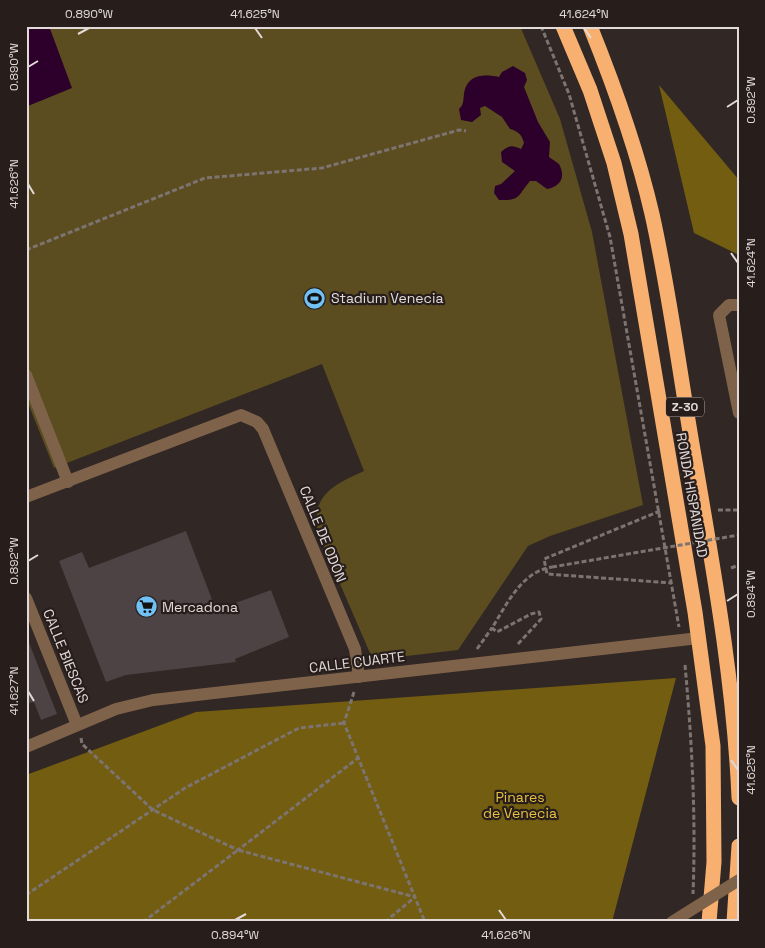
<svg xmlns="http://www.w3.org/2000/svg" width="765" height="948" viewBox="0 0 765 948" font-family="'Space Grotesk',sans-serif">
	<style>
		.green { fill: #5b4d1f }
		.forest { fill: #725d10 }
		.water { fill: #2d002b }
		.building { fill: #4d4244 }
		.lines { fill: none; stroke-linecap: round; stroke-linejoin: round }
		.path { stroke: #7d7472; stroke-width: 3; stroke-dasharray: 5 2.5; stroke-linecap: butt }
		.minor { stroke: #7f624a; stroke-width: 12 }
		.highway { stroke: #f8b070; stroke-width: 15 }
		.path-bridge { stroke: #7d7472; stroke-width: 3; stroke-dasharray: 5 2.5; stroke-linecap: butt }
		.minor-bridge { stroke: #7f624a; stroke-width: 12 }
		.ticks { fill: none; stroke: #e1dad9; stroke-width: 2 }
		.labels { text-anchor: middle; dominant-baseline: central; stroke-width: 4.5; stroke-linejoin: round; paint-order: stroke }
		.shield { fill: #271d1b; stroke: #a9a1a0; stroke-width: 1 }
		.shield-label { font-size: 12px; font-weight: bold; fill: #e1dad9 }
		.poi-label { font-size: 14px; fill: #e1dad9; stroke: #271d1b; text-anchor: start }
		.street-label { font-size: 14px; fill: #e1dad9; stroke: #271d1b }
		.park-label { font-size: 14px; fill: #e7c141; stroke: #271d1b }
		.neatline { fill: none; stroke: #e1dad9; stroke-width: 2 }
		.ticks-label { font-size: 12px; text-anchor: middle; fill: #e1dad9 }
	</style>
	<rect width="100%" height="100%" fill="#312724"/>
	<!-- green -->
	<path class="green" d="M26,26H520L560,119L592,232L643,505L550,536L528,546L458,650L373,660L318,533C311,495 333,485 364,471L322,364L54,468L26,398Z"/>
	<!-- forest -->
	<g class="forest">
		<polygon points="659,85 739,180 739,255 694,233"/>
		<polygon points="676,678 612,922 26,922 26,775 196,712"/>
	</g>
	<!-- water -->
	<g class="water">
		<polygon points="26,26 49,26 72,88 28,106"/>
		<path d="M513,66L525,73L527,80L524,87L538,122L550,142L549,157L559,164C566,177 561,186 547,189L536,181H530C518,195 521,201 499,200L494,193L495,186L501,184L515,171L502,162L501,152C509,145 512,145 521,149L524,143C522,135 518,131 510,129L502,117L485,106L480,108L481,115L472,122L461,120L459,109C464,104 463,101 464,94C467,74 484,74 499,77L502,72Z"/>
	</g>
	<!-- building -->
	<g class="building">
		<polygon points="186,531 216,610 271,590 289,637 235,659 236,662 126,675 106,682 59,561 82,552 89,568"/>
		<polygon points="26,635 57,714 41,720 34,702 29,703 27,695 31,694 26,682"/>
	</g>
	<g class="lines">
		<!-- path -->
		<g class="path">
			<polyline points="541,26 569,94 610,237 679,627"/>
			<polyline points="26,250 205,178 322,168 459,130 466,131"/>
			<polyline points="718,510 739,510"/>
			<polyline points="660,511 544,559 547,574 672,583"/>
			<polyline points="731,568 739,565"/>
			<path d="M518,644L541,619L539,612L531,614L497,632L492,628C507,604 521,572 552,567"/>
			<polyline points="477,649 492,628"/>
			<path d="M685,665C692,742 696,817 693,894"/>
			<polyline points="354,692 344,723 425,922"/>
			<polyline points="81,738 82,744 153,810 238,850 358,758"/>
			<polyline points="26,895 185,788 299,728 344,723"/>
			<polyline points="143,922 238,850 415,897"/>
			<polyline points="385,922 415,897"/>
		</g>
		<!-- minor -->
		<g class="minor">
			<polyline points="739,305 729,305 719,315 739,413"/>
			<polyline points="26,375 68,482"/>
			<polyline points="26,497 241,415 257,422 263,429 355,649 359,677"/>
			<polyline points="26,598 77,725"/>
			<polyline points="26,747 116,709 153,700 699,638"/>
		</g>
		<!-- highway -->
		<g class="highway">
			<polyline points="563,26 590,90 614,163 631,234 695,612 713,746 714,862 709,922"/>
			<path d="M590,26C615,88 637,149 652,214C669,290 679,368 692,444C712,562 734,679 739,798"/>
			<polyline points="734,922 739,846"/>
		</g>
		<!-- path-bridge -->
		<polyline class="path-bridge" points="552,567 739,535"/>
		<!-- minor-bridge -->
		<polyline class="minor-bridge" points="672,922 739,880"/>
	</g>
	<!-- ticks -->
	<path class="ticks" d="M255,28L262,38M584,28L591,38M78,34L89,28M28,67L38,61M727,107L738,100M28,184L34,194M731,253L738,263M28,561L38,555M727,601L738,594M28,691L34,701M731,760L738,770M499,910L506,920M235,920L246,914"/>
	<!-- icons -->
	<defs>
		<symbol id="stadium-disc" viewBox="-11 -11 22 22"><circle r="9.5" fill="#72c1f5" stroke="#271d1b"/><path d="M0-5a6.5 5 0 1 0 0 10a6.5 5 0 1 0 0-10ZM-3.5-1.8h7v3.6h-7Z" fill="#111"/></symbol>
		<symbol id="supermarket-disc" viewBox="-11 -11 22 22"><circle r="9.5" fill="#72c1f5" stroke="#271d1b"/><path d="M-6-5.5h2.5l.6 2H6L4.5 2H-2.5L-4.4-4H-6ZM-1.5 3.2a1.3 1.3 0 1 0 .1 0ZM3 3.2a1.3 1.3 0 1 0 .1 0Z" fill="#111"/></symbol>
	</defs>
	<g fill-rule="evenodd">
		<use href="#stadium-disc" x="302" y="286" width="25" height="25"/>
		<use href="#supermarket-disc" x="134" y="594" width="25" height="25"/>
	</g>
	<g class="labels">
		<!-- shield labels -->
		<rect class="shield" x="666" y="397.5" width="38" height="19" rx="4"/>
		<g class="shield-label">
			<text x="685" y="407">Z-30</text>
		</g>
		<!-- poi labels -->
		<g class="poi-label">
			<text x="331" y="298">Stadium Venecia</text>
			<text x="162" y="607">Mercadona</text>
		</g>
		<!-- street labels -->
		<g class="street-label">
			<text transform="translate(692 495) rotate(80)">RONDA HISPANIDAD</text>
			<text transform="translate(323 534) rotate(68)">CALLE DE ODÓN</text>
			<text transform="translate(66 656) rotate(68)">CALLE BIESCAS</text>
			<text transform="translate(357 662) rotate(-7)">CALLE CUARTE</text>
		</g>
		<!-- park labels -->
		<g class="park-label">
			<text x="520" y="797">Pinares<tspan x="520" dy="16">de Venecia</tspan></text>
		</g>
	</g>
	<!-- border -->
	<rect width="765" height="948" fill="none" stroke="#271d1b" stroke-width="55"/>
	<rect x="28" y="28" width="710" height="892" class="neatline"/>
	<g class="ticks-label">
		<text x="89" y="18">0.890°W</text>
		<text x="255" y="18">41.625°N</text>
		<text x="584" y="18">41.624°N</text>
		<text transform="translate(14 67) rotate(-90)" y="4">0.890°W</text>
		<text transform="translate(751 100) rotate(-90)" y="4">0.892°W</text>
		<text transform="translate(14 184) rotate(-90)" y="4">41.626°N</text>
		<text transform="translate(751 263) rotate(-90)" y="4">41.624°N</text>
		<text transform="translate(14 561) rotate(-90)" y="4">0.892°W</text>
		<text transform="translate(751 594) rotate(-90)" y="4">0.894°W</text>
		<text transform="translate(14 691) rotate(-90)" y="4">41.627°N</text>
		<text transform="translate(751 770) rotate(-90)" y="4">41.625°N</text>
		<text x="235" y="939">0.894°W</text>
		<text x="506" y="939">41.626°N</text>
	</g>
</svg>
